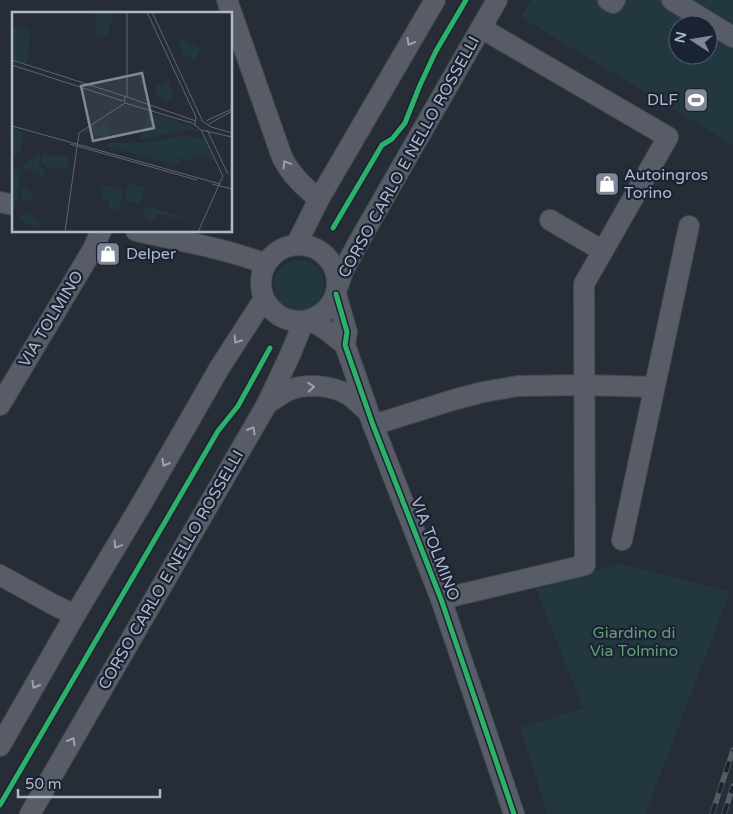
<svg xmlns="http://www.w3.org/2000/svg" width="733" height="814" viewBox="0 0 733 814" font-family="'Varela Round',sans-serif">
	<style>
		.green { fill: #23383e; fill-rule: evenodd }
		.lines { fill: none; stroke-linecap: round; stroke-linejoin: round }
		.minor-casing { stroke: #444850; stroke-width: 22 }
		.minor { stroke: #585c66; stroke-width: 20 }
		.rail-casing { stroke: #565b62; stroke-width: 5.5 }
		.rail { stroke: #1a2333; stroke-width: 4; stroke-dasharray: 11; stroke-linecap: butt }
		.cycleway-casing { stroke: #1a2333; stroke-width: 8 }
		.cycleway { stroke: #2db169; stroke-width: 5 }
		.oneway { stroke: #9aa2b1 }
		.labels { text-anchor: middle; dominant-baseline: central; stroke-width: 4.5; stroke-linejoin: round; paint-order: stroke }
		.poi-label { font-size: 16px; fill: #b0b9ca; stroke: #1a2333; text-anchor: start }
		.street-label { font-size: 16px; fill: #b0b9ca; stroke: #1a2333 }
		.park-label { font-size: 16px; fill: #659d74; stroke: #1a2333 }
		.inset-road { fill: none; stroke: #5e6572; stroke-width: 1 }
		.view { fill: #808897; fill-opacity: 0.15; stroke: #808897; stroke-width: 2.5 }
		.inset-edge { fill: none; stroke: #b0b9ca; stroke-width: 2.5 }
	</style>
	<rect width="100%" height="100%" fill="#272d37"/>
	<!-- green -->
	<g class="green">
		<path d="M531,0H733V145L521,17ZM678,25H708V55H678Z"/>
		<circle cx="299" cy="285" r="25"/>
		<polygon points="619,563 730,592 645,814 547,814 521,728 583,708 536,589"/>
	</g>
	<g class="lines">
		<defs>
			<g id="minor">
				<path d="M227,0L282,157C291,175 303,186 319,199"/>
				<polyline points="608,0 613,3 615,0"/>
				<polyline points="672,0 733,37"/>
				<polyline points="0,202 14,205"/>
				<polyline points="550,220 603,251"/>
				<path d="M136,231C180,241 224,248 266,264"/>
				<circle cx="299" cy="283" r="38"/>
				<polyline points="296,245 319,199 435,0"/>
				<polyline points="338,286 343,271 358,243 497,0"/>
				<polyline points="336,294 347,332 345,345 373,425 441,599 514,814"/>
				<polyline points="309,320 325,329 345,345"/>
				<path d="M267,404C273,400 280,395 287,391C304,383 330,385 347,394C354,398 361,406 368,412"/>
				<polyline points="0,405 93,249 101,231"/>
				<polyline points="373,425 453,400 483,392 518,386 584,385 654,387"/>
				<polyline points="622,540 689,226"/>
				<polyline points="0,575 54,605 75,615"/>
				<polyline points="441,599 585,565 584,284 668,137 481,28"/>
				<polyline points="0,746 75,615 142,503 220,367 264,299"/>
				<polyline points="30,814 267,404 290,355 304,321"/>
			</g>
		</defs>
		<!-- minor casing -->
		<use href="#minor" class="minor-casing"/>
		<!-- minor -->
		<use href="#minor" class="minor"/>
		<defs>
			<g id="rail">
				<polyline points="712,814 733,750"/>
				<polyline points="724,814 733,786"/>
			</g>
		</defs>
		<!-- rail casing -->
		<use href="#rail" class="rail-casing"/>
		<!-- rail -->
		<use href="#rail" class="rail"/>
		<defs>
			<g id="cycleway">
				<polyline points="333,228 382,145 392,139 405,123 420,85 436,51 466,0"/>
				<polyline points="336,294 347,332 345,345 373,425 441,599 514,814"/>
				<polyline points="0,805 218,431 238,406 270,348"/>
			</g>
		</defs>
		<!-- cycleway casing -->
		<use href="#cycleway" class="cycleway-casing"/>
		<!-- cycleway -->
		<use href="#cycleway" class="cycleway"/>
	</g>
	<!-- one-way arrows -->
	<defs><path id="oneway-chevron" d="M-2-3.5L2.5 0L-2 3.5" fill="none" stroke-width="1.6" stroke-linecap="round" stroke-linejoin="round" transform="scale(1.25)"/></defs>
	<g class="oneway">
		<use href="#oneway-chevron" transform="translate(410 42) rotate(120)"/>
		<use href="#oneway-chevron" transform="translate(286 164) rotate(-121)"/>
		<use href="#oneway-chevron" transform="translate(237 340) rotate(123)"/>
		<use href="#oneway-chevron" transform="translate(311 387) rotate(-4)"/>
		<use href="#oneway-chevron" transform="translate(252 430) rotate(-60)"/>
		<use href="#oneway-chevron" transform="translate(165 463) rotate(120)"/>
		<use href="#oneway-chevron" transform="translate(117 545) rotate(121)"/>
		<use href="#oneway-chevron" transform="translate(35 685) rotate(120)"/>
		<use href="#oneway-chevron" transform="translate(72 741) rotate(-60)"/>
	</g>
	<!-- icons -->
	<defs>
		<symbol id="stadium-square" viewBox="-11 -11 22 22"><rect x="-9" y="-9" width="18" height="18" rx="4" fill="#808897" stroke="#1a2333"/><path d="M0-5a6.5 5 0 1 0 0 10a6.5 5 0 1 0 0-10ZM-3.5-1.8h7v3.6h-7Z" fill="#fff"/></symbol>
		<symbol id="shop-square" viewBox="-11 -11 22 22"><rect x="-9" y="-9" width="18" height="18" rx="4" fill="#808897" stroke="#1a2333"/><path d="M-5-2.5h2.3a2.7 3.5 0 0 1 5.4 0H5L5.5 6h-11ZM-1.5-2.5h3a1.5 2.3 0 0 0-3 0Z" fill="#fff"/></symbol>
	</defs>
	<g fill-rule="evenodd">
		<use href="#stadium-square" x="682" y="86" width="28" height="28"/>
		<use href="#shop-square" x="593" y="170" width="28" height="28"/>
		<use href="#shop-square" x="94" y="240" width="28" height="28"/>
	</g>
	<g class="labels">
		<!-- poi labels -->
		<g class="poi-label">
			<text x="678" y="100" text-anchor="end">DLF</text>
			<text x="624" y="175">Autoingros<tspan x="624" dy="18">Torino</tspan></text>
			<text x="126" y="254">Delper</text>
		</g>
		<!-- street labels -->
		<g class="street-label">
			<text transform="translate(409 157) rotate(-61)">CORSO CARLO E NELLO ROSSELLI</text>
			<text transform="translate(51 319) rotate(-59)">VIA TOLMINO</text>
			<text transform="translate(435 549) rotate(69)">VIA TOLMINO</text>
			<text transform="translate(171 570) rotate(-60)">CORSO CARLO E NELLO ROSSELLI</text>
		</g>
		<!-- park labels -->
		<g class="park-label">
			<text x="634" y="633">Giardino di<tspan x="634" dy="18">Via Tolmino</tspan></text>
		</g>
	</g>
	<!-- overview -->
	<g transform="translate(12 12)">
		<rect width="220" height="220" fill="#272d37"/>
		<path d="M80,0H102L95,24L82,22L85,8ZM0,16L18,17L16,49L12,51L0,47ZM166,26L189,36L183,48L171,42ZM156,69L162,83L158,90L142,82L145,74ZM137,100L179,114L188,120L177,117L128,128ZM94,111L97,125L71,121L84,112L86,116ZM0,117L11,120L9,140H6L5,144L0,142ZM172,124L192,126L201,148L181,142L179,149L168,146L166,153L97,135L95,131H132ZM28,142L27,155L33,156L30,164L12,156V152ZM30,143L57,145L56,157L34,156V152H29ZM4,157L8,158L5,191L0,188V160ZM117,171L134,176L128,192L112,187ZM92,173L111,179L106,199L97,196V188L89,185ZM10,175L22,181L18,190L9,187ZM135,194L170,205V208L146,201L141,210L130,205ZM17,200L28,210L27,217L7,207L8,202L13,204Z" fill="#23383e"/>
		<path class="inset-road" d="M135,0L184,105L183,113M140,0L190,108M0,48L115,85M0,53L111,89M112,85L113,91L180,111L189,118L220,125M115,85L184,109M115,85V0M189,108L199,115L220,121M194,109L220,97M197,112L220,99M0,114L208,172M189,118L211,164M195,118L216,162M58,132L185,168M200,172L220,177M53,220L67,121L113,91M186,220L211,164"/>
		<path class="view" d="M130,61L142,116L81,129L69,74Z"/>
		<rect width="220" height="220" class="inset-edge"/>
	</g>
	<!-- north arrow -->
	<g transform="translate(693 40) rotate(282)"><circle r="24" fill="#1a2333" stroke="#565f6f"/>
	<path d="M0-4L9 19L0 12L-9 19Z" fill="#808897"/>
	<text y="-8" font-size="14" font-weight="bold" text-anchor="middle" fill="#b0b9ca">N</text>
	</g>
	<!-- scale -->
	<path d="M18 789v8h142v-8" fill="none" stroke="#b0b9ca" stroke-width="2.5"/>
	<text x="25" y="789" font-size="15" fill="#b0b9ca" stroke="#1a2333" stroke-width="4" paint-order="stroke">50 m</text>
</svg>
